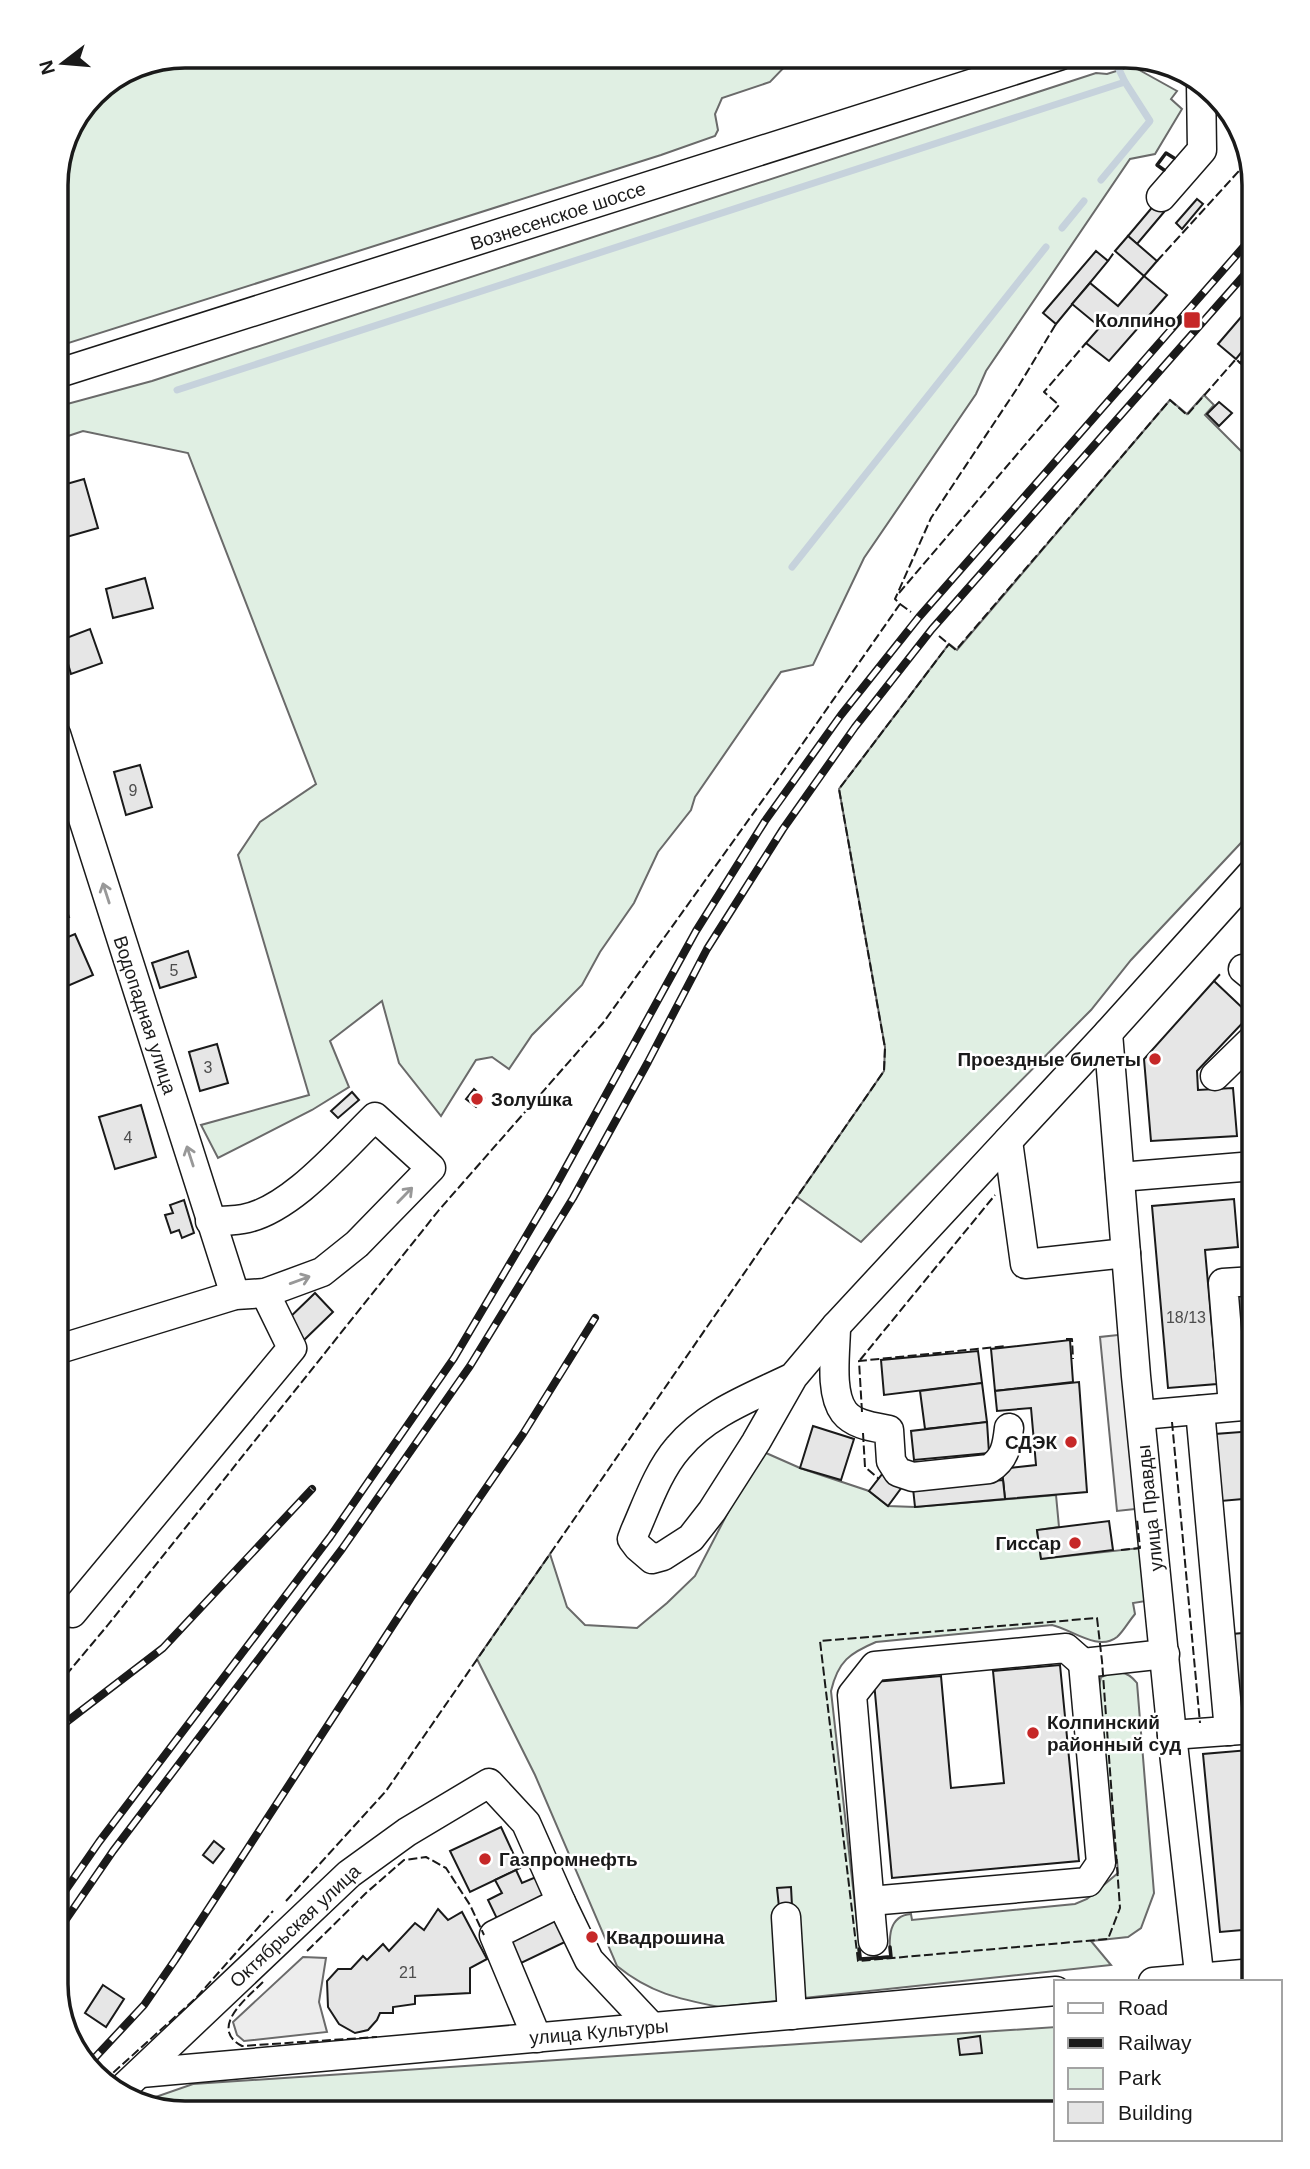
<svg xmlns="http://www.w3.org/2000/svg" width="1310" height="2169" viewBox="0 0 1310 2169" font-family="Helvetica,sans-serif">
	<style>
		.green { fill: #e0efe3; stroke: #6a6a6a; stroke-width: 2 }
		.parking { fill: #ededed; stroke: #6a6a6a; stroke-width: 2 }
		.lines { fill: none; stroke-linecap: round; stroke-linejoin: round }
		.stream { stroke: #c6d2dc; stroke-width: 7 }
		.building { fill: #e6e6e6; stroke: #1a1a1a; stroke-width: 2 }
		.minor-casing { stroke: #1a1a1a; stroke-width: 31 }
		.minor { stroke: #fff; stroke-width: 28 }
		.rail-casing { stroke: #1a1a1a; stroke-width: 8 }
		.rail { stroke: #fff; stroke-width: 5; stroke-dasharray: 16; stroke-linecap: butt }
		.fence { stroke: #1a1a1a; stroke-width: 2; stroke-dasharray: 9 3.5; stroke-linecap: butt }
		.wall { stroke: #1a1a1a; stroke-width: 3.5 }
		.oneway { stroke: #989898 }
		.poi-dot { fill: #c62828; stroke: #fff; stroke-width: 2.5 }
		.labels { text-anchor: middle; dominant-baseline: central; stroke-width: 5; stroke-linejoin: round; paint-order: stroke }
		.number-label { font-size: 16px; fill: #4d4d4d }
		.street-label { font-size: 19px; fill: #1a1a1a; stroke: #fff }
		.poi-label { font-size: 19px; font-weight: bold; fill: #1a1a1a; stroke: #fff; text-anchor: end }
		.rim { fill: none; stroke: #1a1a1a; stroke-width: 3.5 }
	</style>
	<rect width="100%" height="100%" fill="#fff"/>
	<!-- green -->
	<g class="green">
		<polygon points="186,56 795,56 770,82 722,98 715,114 718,130 715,136 661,155 56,347 56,178 94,94 136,66"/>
		<polygon points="1132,66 1177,91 1171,99 1182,109 1155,154 1130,159 986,371 976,394 864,558 813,665 781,672 695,797 691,810 658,852 634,903 600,952 582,985 532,1035 509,1069 492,1057 476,1060 441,1116 399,1063 382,1001 330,1041 349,1087 312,1110 218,1158 201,1125 309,1095 238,855 260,822 316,784 188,453 83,431 56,440 56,407 152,381 1096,73 1107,74"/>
		<polygon points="1204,395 1214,405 1205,415 1241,451 1254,437 1254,829 1131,960 1091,1010 861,1242 797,1197 884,1071 885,1047 839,789 949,644 957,650 1170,400 1187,414"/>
		<path d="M766,1453L800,1468L869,1491L888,1506L915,1507L1056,1495L1059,1527L1037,1530L1041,1559L1140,1548L1146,1601L1133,1603L1135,1614C1129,1621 1123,1632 1117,1637C1098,1652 1071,1629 1052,1625L876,1642C850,1653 838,1661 831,1691L861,1959L890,1956C889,1938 888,1916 911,1914L912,1920L1075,1904L1087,1899L1118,1873L1117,1860H1111L1113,1851L1099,1686L1101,1677C1117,1671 1126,1669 1137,1683L1154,1893L1141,1928L1128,1937L1091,1941L1111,1965L719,2007C679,1999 650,1993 617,1966L535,1775L477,1659L550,1554L567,1607L585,1625L637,1628L667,1603L695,1576L752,1466Z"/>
		<polygon points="1056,2027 1056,2113 178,2113 144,2101 193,2084"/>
	</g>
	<!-- parking -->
	<g class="parking">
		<polygon points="1127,1334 1144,1508 1117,1511 1100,1337"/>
		<polygon points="303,1957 326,1958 319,2002 327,2032 244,2041 237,2035 233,2022"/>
	</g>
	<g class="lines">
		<!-- stream -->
		<g class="stream">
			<polyline points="1101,180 1150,121 1125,82 1115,61"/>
			<polyline points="1062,228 1084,201"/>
			<polyline points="177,390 1125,82"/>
			<polyline points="792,567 1046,247"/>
		</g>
	</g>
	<!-- building -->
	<g class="building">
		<polygon points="1197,199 1203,204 1182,229 1176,223"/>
		<polygon points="1155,204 1164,212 1137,244 1128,236"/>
		<polygon points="1128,236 1157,261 1144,276 1115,251"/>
		<polygon points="1096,251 1108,261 1056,324 1043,313"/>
		<polygon points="1144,276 1167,295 1109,361 1086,343 1100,327 1072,304 1090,283 1118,306"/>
		<polygon points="1254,302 1254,337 1236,359 1218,344"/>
		<polygon points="1254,346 1254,375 1240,363"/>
		<polygon points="1219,402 1232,413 1219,426 1207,414"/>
		<polygon points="84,479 98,528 56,540 56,487"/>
		<polygon points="145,578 153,608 113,618 106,589"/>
		<polygon points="90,629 102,663 71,674 61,640"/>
		<polygon points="140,765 152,807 126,815 114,772"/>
		<polygon points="56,878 69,917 56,921"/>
		<polygon points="75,934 93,975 56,991 56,942"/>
		<polygon points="188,951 196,977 160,988 152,963"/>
		<polygon points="1214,981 1250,1015 1197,1071 1198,1090 1233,1088 1237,1136 1151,1141 1144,1059"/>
		<polygon points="217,1044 228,1083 200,1091 189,1052"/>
		<polygon points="474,1089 484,1098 476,1107 466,1099"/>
		<polygon points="352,1092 359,1100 338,1118 331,1111"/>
		<polygon points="141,1105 156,1157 115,1169 99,1117"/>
		<polygon points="1234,1199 1238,1247 1205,1250 1217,1384 1168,1388 1152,1206"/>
		<polygon points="184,1200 194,1233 182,1238 179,1230 171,1233 165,1215 173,1213 170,1205"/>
		<polygon points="315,1293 333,1312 303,1341 285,1322"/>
		<polygon points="1070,1340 1073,1382 995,1391 991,1349"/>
		<polygon points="978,1351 982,1383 884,1395 881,1360"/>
		<polygon points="1079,1382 1087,1492 1005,1499 1002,1469 1036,1465 1031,1408 997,1411 995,1391"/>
		<polygon points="982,1383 987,1422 925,1429 920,1391"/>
		<polygon points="987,1422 989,1453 914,1460 911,1431"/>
		<polygon points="813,1426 854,1439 841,1480 800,1468"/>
		<polygon points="1254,1431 1254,1498 1221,1501 1215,1434"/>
		<polygon points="883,1473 902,1487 888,1506 869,1491"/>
		<polygon points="1003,1480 1005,1499 915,1507 913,1488"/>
		<polygon points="1109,1521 1113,1550 1041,1559 1037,1530"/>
		<polygon points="1254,1632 1254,1702 1239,1703 1232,1634"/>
		<polygon points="1060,1665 1079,1861 892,1878 874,1682 941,1676 951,1788 1004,1783 993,1671"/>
		<polygon points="56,1668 66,1675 56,1689"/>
		<polygon points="1249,1750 1254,1812 1254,1929 1220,1932 1203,1754"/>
		<polygon points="501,1827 520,1868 470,1892 450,1851"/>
		<polygon points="214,1841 224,1849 213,1863 203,1855"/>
		<polygon points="516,1870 522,1883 536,1877 567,1941 519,1964 488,1900 502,1893 495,1880"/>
		<polygon points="791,1887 792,1906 779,1907 777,1888"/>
		<polygon points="438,1909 448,1920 462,1912 487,1959 470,1968 470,1993 415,1996 415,2004 393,2007 393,2013 380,2013 377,2020 368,2030 355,2033 339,2024 328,2007 327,1981 338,1969 351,1969 363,1956 367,1960 383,1944 389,1951 415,1923 424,1930"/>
		<polygon points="103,1985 124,1999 106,2027 85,2013"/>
		<polygon points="980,2036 982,2053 960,2055 958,2039"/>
	</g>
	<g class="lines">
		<defs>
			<g id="minor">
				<polyline points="1161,197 1202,150 1201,83"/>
				<polyline points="56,374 1059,56"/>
				<polyline points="56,734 235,1295"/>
				<polyline points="1243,969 1254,978"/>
				<polyline points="1108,1033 1136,1376 1172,1735 1200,1982"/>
				<polyline points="1215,1076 1254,1038"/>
				<polyline points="1008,1141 1025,1264 1126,1253"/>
				<polyline points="1120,1177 1254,1166"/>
				<path d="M836,1326C836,1350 829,1392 844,1412C854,1425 874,1427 889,1430L891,1461L898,1472L913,1477L989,1469C1005,1459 1007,1446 1009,1428"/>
				<path d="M56,1350L235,1295L265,1293L322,1272L357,1244L431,1168L375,1117C341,1150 290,1211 243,1219C232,1221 221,1221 210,1221"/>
				<path d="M793,1377C752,1397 707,1413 678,1448C658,1471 647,1504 635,1531L632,1539L638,1547L652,1559L663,1556L691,1538L712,1511L756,1442L793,1377L836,1326L1108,1033L1254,871"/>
				<polyline points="1233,1406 1223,1283 1254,1281"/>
				<polyline points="1200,1410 1229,1731"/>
				<polyline points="1141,1415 1254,1405"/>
				<polyline points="72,1613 292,1348 265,1293"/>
				<polyline points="1172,1735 1254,1729"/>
				<polyline points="870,1901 1088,1882 1101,1863 1083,1663"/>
				<polyline points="786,1917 792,2015"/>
				<polyline points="873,1941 852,1695 875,1666 1066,1648 1083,1663 1165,1654"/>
				<polyline points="1153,1982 1254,1973"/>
				<polyline points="537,2038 494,1935 561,1902 589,1960 652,2027"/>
				<polyline points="141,2073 1056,1991"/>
				<polyline points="118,2093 349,1874 407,1832 489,1783 526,1823 561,1902"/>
			</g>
		</defs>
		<!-- minor casing -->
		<use href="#minor" class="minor-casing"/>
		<!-- minor -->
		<use href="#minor" class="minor"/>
		<defs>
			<g id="rail">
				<polyline points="56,1730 163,1648 312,1489"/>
				<polyline points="56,1904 99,1842 330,1537 454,1358 554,1189 696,931 765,821 841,715 919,617 1254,235"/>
				<polyline points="56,1934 113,1851 342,1549 470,1366 573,1198 648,1062 707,949 783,829 855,727 932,629 1254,264"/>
				<polyline points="89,2064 144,2005 175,1960 410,1599 523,1434 595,1318"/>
			</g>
		</defs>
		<!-- rail casing -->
		<use href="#rail" class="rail-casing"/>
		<!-- rail -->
		<use href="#rail" class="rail"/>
		<!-- fence -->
		<g class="fence">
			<polyline points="1108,261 1115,251"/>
			<polyline points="1157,261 1248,161"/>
			<polyline points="899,593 1059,405 1044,392 1086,343"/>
			<polyline points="900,604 911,612"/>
			<polyline points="939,636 956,650 1170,400 1187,415 1236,359 1240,363"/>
			<polyline points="1214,981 1221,973"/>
			<polyline points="1066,1339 1072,1339 1073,1359"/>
			<polyline points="860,1360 995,1195"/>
			<polyline points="862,1412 859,1361 1007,1346"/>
			<polyline points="1172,1422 1200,1723"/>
			<polyline points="863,1433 865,1467 879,1479"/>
			<polyline points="1121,1550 1140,1548 1137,1519"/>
			<polygon points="1097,1618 1102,1661 1120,1908 1108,1939 858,1961 820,1641"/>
			<polyline points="66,1675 107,1626 439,1210 603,1023 780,776 900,604 895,599 931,518 1018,387 1056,324"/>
			<polyline points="286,1901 386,1791 884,1071 885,1048 839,789 949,644"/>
			<polyline points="307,1951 366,1893 404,1860 426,1857 446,1868 470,1905 484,1935"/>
			<path d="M263,1982C247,1998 208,2028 242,2046L377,2037"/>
			<polyline points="104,2081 196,1998 273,1911"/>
		</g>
		<!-- wall -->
		<g class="wall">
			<polyline points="1164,170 1157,165 1166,153 1174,158"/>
			<polyline points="859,1949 860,1959 891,1957 890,1947"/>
		</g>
	</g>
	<!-- one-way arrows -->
	<defs><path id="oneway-shaft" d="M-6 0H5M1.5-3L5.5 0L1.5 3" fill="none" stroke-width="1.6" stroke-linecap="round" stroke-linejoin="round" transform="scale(1.75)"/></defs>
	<g class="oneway">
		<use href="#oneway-shaft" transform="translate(106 893) rotate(-108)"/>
		<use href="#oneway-shaft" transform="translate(190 1156) rotate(-108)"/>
		<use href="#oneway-shaft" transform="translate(405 1195) rotate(-46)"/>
		<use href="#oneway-shaft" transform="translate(300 1280) rotate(-20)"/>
	</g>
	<!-- markers -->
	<g class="poi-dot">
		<rect x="1183" y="311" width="18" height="18" rx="3.5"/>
		<circle cx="1155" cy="1059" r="7"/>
		<circle cx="477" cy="1099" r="7"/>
		<circle cx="1071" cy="1442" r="7"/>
		<circle cx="1075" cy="1543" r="7"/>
		<circle cx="1033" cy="1733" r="7"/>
		<circle cx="485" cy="1859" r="7"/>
		<circle cx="592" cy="1937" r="7"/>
	</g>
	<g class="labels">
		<!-- number labels -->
		<g class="number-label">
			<text x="133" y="790">9</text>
			<text x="174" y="970">5</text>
			<text x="208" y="1067">3</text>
			<text x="128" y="1137">4</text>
			<text x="1186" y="1317">18/13</text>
			<text x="408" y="1972">21</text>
		</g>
		<!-- street labels -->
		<g class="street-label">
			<text transform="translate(558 216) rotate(-18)">Вознесенское шоссе</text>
			<text transform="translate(145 1015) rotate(72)">Водопадная улица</text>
			<text transform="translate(1150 1508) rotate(-96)">улица Правды</text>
			<text transform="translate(295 1926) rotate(-43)">Октябрьская улица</text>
			<text transform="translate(599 2032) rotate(-5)">улица Культуры</text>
		</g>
		<!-- poi labels -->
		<g class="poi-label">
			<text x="1176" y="320">Колпино</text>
			<text x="1141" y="1059">Проездные билеты</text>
			<text x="491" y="1099" text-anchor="start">Золушка</text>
			<text x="1057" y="1442">СДЭК</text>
			<text x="1061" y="1543">Гиссар</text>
			<text x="1047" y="1722" text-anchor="start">Колпинский<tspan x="1047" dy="22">районный суд</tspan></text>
			<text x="499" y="1859" text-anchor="start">Газпромнефть</text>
			<text x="606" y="1937" text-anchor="start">Квадрошина</text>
		</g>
	</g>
	<!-- crop -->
	<path d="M0 0H1310V2169H0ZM185 68H1125A117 117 0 0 1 1242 185V1984A117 117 0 0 1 1125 2101H185A117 117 0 0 1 68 1984V185A117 117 0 0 1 185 68Z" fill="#fff" fill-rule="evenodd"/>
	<path class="rim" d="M185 68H1125A117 117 0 0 1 1242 185V1984A117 117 0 0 1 1125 2101H185A117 117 0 0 1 68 1984V185A117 117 0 0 1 185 68Z"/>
	<!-- legend -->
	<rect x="1054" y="1980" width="228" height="161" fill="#ffffff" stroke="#a3a3a3" stroke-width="2"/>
	<rect x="1068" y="2003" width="35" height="10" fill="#ffffff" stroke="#a3a3a3" stroke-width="2"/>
	<text x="1118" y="2015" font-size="21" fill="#1a1a1a">Road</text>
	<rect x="1068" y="2038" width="35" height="10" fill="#1a1a1a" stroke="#a3a3a3" stroke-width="2"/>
	<text x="1118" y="2050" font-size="21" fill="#1a1a1a">Railway</text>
	<rect x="1068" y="2068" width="35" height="21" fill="#e0efe3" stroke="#a3a3a3" stroke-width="2"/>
	<text x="1118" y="2085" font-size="21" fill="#1a1a1a">Park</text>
	<rect x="1068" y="2102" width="35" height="21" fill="#e6e6e6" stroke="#a3a3a3" stroke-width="2"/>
	<text x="1118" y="2120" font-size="21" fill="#1a1a1a">Building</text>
	<!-- north arrow -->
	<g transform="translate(63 63) rotate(254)" stroke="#ffffff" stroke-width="5" paint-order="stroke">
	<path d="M0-5L12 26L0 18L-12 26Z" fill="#1a1a1a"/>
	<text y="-10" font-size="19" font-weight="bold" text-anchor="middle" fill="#1a1a1a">N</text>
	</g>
</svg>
